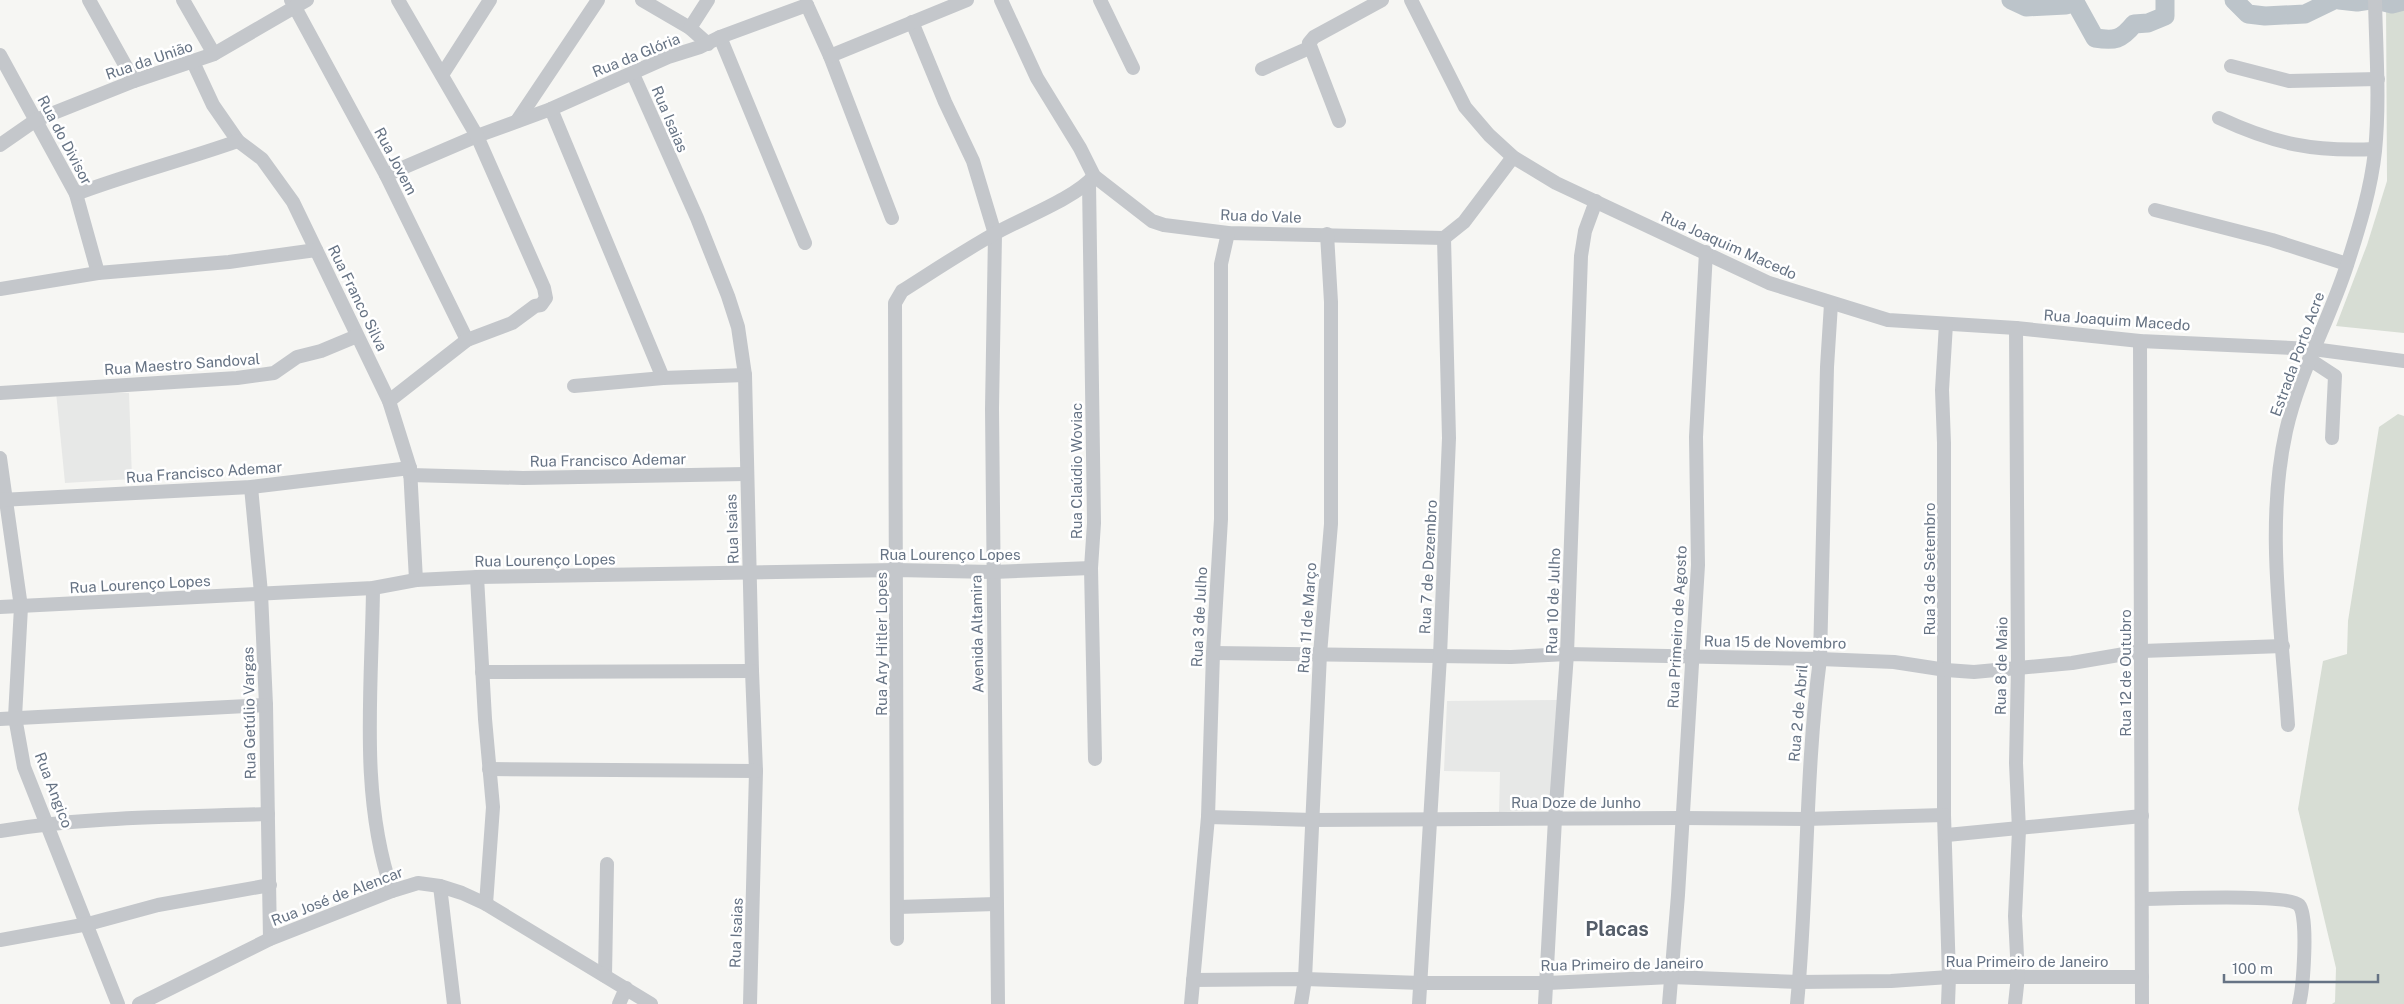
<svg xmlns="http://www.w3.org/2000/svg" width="2404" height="1004" viewBox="0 0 2404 1004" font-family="'Public Sans',sans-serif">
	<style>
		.built { fill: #e7e8e7 }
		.green { fill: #d7ddd4 }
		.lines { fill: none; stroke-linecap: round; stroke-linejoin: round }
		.river { stroke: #bcc4ca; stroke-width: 19 }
		.minor { stroke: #c4c7cb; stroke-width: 14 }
		.labels { text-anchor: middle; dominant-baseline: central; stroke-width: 5; stroke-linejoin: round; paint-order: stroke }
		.street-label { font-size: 15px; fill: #667384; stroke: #fff }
		.district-label { font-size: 20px; font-weight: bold; fill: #545d69; stroke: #fff }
	</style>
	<rect width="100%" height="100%" fill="#f6f6f3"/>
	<!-- built -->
	<g class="built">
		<polygon points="56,392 129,393 132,479 65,483"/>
		<polygon points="1557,700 1550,809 1499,812 1500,772 1444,771 1447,701"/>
	</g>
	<!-- green -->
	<g class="green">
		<polygon points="2386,0 2404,0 2404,333 2336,326 2367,245 2387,181"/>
		<polygon points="2398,414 2404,416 2404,1004 2332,1004 2335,1002 2336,968 2298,809 2323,661 2347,654 2348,621 2379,427"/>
	</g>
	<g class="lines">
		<!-- river -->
		<g class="river">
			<path d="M2011,0L2026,7L2066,5L2075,2L2095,38C2115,41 2121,40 2134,24L2148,23L2165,16V0"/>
			<polyline points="2234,0 2248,14 2265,16 2305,14 2334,0"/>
			<polyline points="2339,0 2357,2 2370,0"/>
			<polyline points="2376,0 2392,4 2404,1"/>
		</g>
		<!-- minor -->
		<g class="minor">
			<polyline points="89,0 134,81"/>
			<polyline points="183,0 214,54"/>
			<polyline points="291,0 386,175 467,340"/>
			<polyline points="642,0 690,28 708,44"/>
			<polyline points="1001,0 1037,78 1080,148 1094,176 1152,221 1164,225 1228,233 1444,238"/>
			<polyline points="1100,0 1133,68"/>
			<polyline points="1411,0 1465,107 1489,135 1513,157 1556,183 1769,283 1888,320 2016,328 2140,341 2313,349 2404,361"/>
			<polyline points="807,5 830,56 892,218"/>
			<polyline points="912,22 945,102 973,161 995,234 992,409 998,1004"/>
			<polyline points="690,28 708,0"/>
			<polyline points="720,37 805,243"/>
			<polyline points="0,55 76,194 98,273"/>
			<polyline points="830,56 967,0"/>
			<polyline points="193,62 213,105 238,141 262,159 293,202 389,401 410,468 416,580"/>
			<polyline points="2231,66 2289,81 2378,79"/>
			<polyline points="1262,69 1309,48"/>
			<polyline points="633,74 697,218 728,296 738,327 745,375 752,671 756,771 750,1004"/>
			<polyline points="442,75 490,0"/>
			<polyline points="551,109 663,378"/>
			<path d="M2219,118C2275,144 2313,152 2375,149"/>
			<polyline points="517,121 598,0"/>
			<polyline points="1339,121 1309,43 1314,37 1382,0"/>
			<polyline points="0,145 36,120 134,81 214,54 307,0"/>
			<polyline points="386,175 477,136 551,109 668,57 700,47 720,37 807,5"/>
			<polyline points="1089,182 1094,523 1091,568 1095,759"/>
			<path d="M76,194C129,174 184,160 238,141"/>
			<polyline points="2155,210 2272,240 2347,264"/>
			<polyline points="1444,238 1464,222 1513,157"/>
			<polyline points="0,289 98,273 229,262 316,250"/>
			<polyline points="1946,324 1942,390 1944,443 1944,815 1949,977 1948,1004"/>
			<polyline points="2140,341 2142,1004"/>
			<polyline points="2309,359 2335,376 2332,438"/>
			<polyline points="574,386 663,378 745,375"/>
			<polyline points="0,393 237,378 274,373 297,357 321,351 357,336"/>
			<polyline points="389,401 467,340 512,323 535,306 541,305 546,298 544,288 477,136 398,0"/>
			<polyline points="0,458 21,607 15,717 24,767 118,1004"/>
			<polyline points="410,475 523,478 746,474"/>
			<polyline points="251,487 261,593 266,705 270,939"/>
			<polyline points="0,500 251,487 410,468"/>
			<polyline points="477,577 485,719 493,807 486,904"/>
			<path d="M373,588C372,688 359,795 392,891"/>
			<polyline points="0,607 373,588 416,580 477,577 896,570 993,572 1091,568"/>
			<polyline points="1213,653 1511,657 1567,654 1820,659 1894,662 1946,670 1974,672 2072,663 2142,651 2283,646"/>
			<polyline points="482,672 752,671"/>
			<polyline points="0,719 266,705"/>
			<path d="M2288,725C2282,628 2265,526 2286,431C2299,373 2329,321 2347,265C2359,228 2371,189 2375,151C2380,101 2376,50 2375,0"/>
			<polyline points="489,769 756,771"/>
			<polyline points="1208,817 1313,820 1682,818 1806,819 1944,815"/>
			<path d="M0,831C88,816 178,817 268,814"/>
			<polyline points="1947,835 2142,816"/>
			<polyline points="440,886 454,1004"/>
			<path d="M2142,899C2165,899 2287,893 2299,905C2309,916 2303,989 2299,1004"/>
			<polyline points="898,907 996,904"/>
			<path d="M897,939L895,303L902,291C932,272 962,252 994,234C1020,219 1076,198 1094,176"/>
			<polyline points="0,940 88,924 158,905 270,885"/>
			<polyline points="605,976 607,864"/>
			<polyline points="1193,980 1305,979 1421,983 1548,983 1671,977 1799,982 1891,981 1949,977 2142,977"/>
			<polyline points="139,1004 270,939 392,891 418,883 440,886 462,893 486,904 651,1004"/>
			<polyline points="619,1004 626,988"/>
			<polyline points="1191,1004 1208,817 1213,653 1221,519 1221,264 1228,233"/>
			<polyline points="1301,1004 1305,979 1320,654 1331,524 1331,302 1327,234"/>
			<polyline points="1419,1004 1440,656 1449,438 1444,238"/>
			<polyline points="1545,1004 1555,819 1567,654 1581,256 1585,231 1596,201"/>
			<polyline points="1669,1004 1678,895 1698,565 1696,437 1706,252"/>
			<path d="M1797,1004C1808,889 1805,773 1820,659L1827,367L1831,304"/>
			<polyline points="2015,1004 2018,976 2015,916 2019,830 2016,763 2018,667 2016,328"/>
		</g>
	</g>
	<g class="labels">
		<!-- street labels -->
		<g class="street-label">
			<text transform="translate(636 55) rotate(-22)">Rua da Glória</text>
			<text transform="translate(149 60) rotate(-19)">Rua da União</text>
			<text transform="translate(670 119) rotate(67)">Rua Isaias</text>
			<text transform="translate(65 140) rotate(62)">Rua do Divisor</text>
			<text transform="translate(396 161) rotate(62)">Rua Jovem</text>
			<text transform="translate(1261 216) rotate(2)">Rua do Vale</text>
			<text transform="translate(1729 245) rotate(24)">Rua Joaquim Macedo</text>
			<text transform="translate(358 298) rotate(64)">Rua Franco Silva</text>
			<text transform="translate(2117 320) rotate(4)">Rua Joaquim Macedo</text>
			<text transform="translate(2297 354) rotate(-70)">Estrada Porto Acre</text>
			<text transform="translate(182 364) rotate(-4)">Rua Maestro Sandoval</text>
			<text transform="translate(608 460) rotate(-1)">Rua Francisco Ademar</text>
			<text transform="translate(1076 471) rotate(-90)">Rua Claúdio Woviac</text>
			<text transform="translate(204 472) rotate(-4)">Rua Francisco Ademar</text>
			<text transform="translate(732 529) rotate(-92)">Rua Isaias</text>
			<text x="950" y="554">Rua Lourenço Lopes</text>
			<text transform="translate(545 560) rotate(-1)">Rua Lourenço Lopes</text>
			<text transform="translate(1428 567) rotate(-87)">Rua 7 de Dezembro</text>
			<text transform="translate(1929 569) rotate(-90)">Rua 3 de Setembro</text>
			<text transform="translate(140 584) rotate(-3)">Rua Lourenço Lopes</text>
			<text transform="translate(1553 601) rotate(-88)">Rua 10 de Julho</text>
			<text transform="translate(1199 617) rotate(-87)">Rua 3 de Julho</text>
			<text transform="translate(1307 618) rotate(-86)">Rua 11 de Março</text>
			<text transform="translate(1677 627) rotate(-87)">Rua Primeiro de Agosto</text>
			<text transform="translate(977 634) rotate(-91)">Avenida Altamira</text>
			<text transform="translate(1775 642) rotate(1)">Rua 15 de Novembro</text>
			<text transform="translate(881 644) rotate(-90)">Rua Ary Hitler Lopes</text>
			<text transform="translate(2001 666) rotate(-89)">Rua 8 de Maio</text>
			<text transform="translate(2125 673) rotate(-90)">Rua 12 de Outubro</text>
			<text transform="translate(249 713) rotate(-91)">Rua Getúlio Vargas</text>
			<text transform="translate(1798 713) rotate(-85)">Rua 2 de Abril</text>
			<text transform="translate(54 790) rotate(69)">Rua Angico</text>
			<text x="1576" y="802">Rua Doze de Junho</text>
			<text transform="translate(337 896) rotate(-21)">Rua José de Alencar</text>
			<text transform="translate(736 933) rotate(-88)">Rua Isaias</text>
			<text x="2027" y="961">Rua Primeiro de Janeiro</text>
			<text transform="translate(1622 964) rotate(-1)">Rua Primeiro de Janeiro</text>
		</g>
		<!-- district labels -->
		<g class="district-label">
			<text x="1617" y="929">Placas</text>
		</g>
	</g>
	<!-- scale -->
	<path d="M2224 974v8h154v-8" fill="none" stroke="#667384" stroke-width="2.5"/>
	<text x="2232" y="974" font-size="15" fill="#667384" stroke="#ffffff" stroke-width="4" paint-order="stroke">100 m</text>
</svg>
